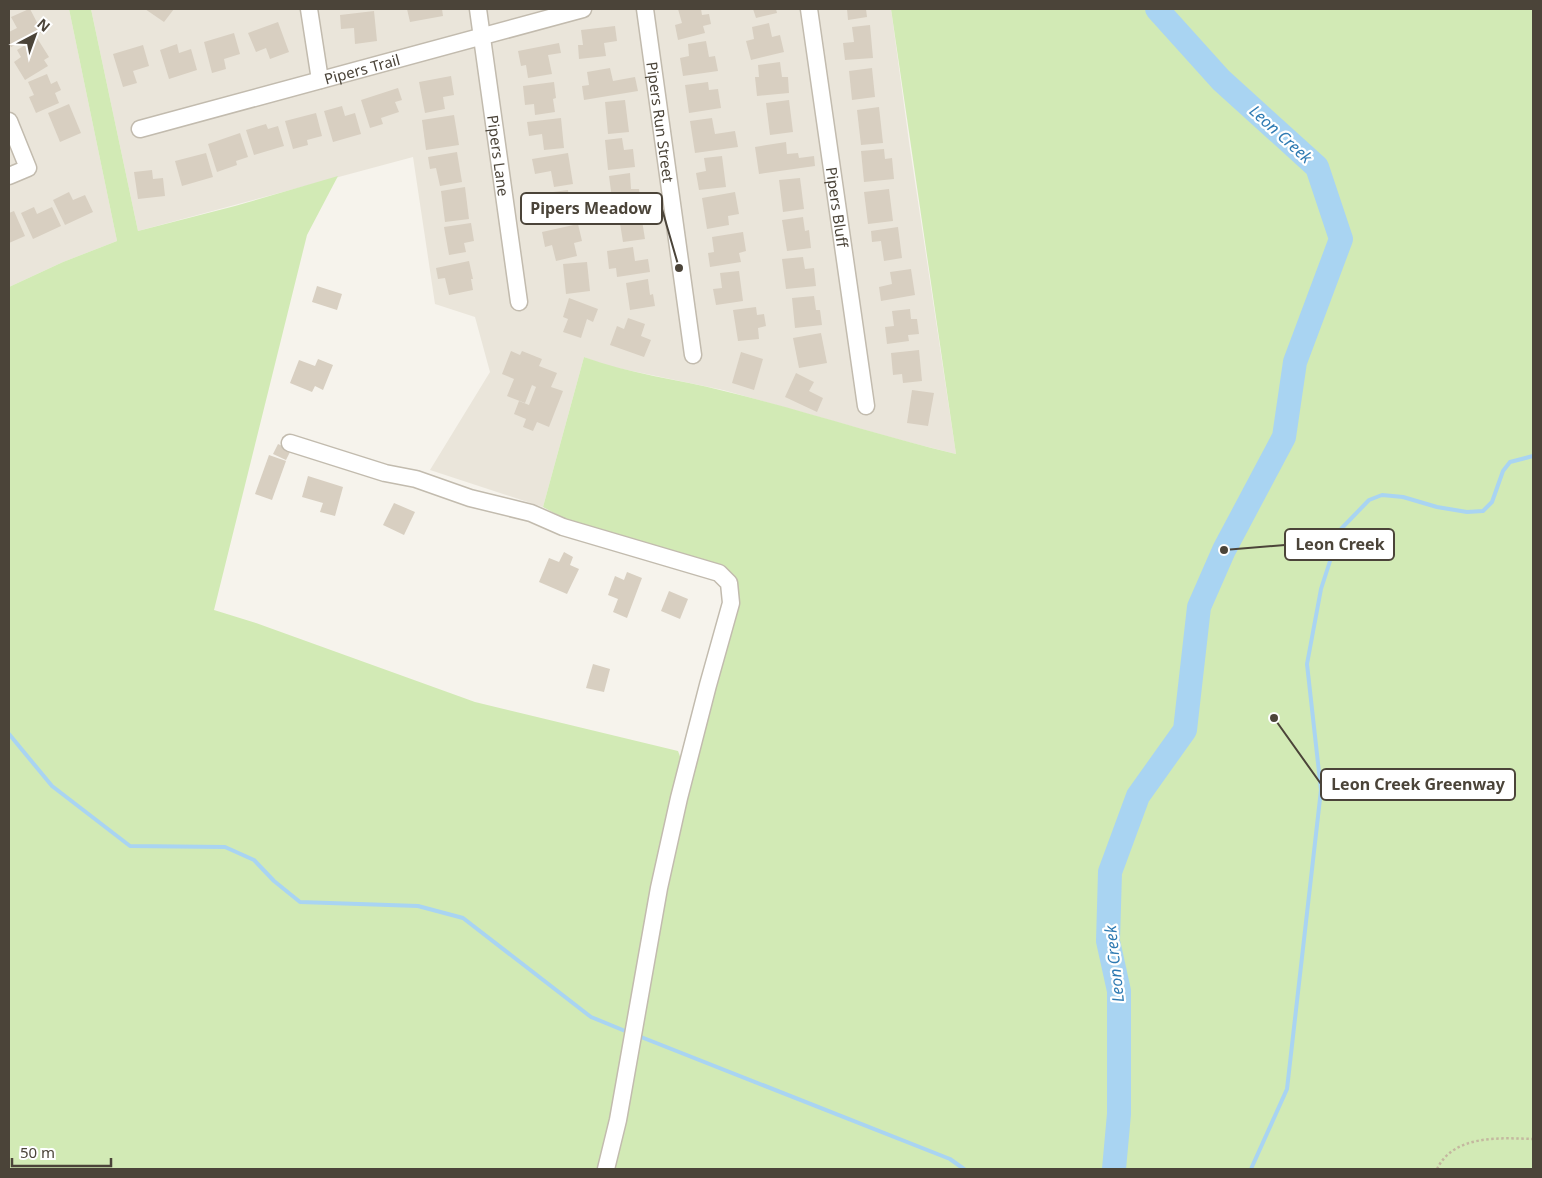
<svg xmlns="http://www.w3.org/2000/svg" width="1542" height="1178" viewBox="0 0 1542 1178" font-family="'Noto Sans',sans-serif">
	<style>
		.residential { fill: #eae5da }
		.green { fill: #d2eab5 }
		.lines { fill: none; stroke-linecap: round; stroke-linejoin: round }
		.stream { stroke: #a9d4f2; stroke-width: 4 }
		.river { stroke: #a9d4f2; stroke-width: 24 }
		.building { fill: #d8cfc1 }
		.minor-casing { stroke: #c2bbae; stroke-width: 19 }
		.path { stroke: #c4b79f; stroke-width: 2.5; stroke-dasharray: 2.5 2.5; stroke-linecap: butt }
		.minor { stroke: #fff; stroke-width: 16 }
		.labels { text-anchor: middle; dominant-baseline: central; stroke-width: 4.5; stroke-linejoin: round; paint-order: stroke }
		.street-label { font-size: 15px; fill: #4b4439; stroke: #fff }
		.water-label { font-size: 16px; font-style: italic; fill: #2e7ab2; stroke: #fff }
		.leader { fill: none; stroke: #4b4439; stroke-width: 2 }
		.callout-dot { fill: #4b4439; stroke: #fff; stroke-width: 2 }
		.callout { fill: #fff; stroke: #4b4439; stroke-width: 2 }
		.callout-label { font-size: 16px; text-anchor: middle; font-weight: bold; fill: #4b4439 }
	</style>
	<rect width="100%" height="100%" fill="#f6f3ec"/>
	<!-- residential -->
	<g class="residential">
		<polygon points="9,9 69,9 117,241 63,262 9,287"/>
		<polygon points="91,9 891,9 909,142 956,454 908,442 723,390 608,366 584,357 543,507 430,470 490,372 475,317 435,304 413,157 138,231"/>
	</g>
	<!-- green -->
	<path class="green" d="M69,9H91L138,231L235,206L338,176L307,235L214,610L256,623L475,702L678,751L689,780L736,596L737,580L724,568L565,519L543,507L584,357C629,374 678,379 724,391C802,410 878,435 956,454L891,9H1533V1169H9V287L63,262L117,241Z"/>
	<g class="lines">
		<!-- stream -->
		<g class="stream">
			<polyline points="9,734 52,786 130,846 225,847 254,860 274,881 300,902 418,906 463,918 591,1017 630,1033"/>
			<polyline points="636,1035 950,1159 964,1169"/>
			<polyline points="1251,1169 1287,1089 1321,790 1307,664 1321,589 1340,530 1369,500 1382,495 1403,497 1437,507 1467,512 1483,511 1492,502 1503,471 1510,462 1533,456"/>
		</g>
		<!-- river -->
		<polyline class="river" points="1114,1169 1119,1114 1119,991 1108,941 1110,872 1138,796 1185,730 1199,607 1224,550 1284,437 1295,362 1341,239 1317,167 1221,80 1157,9"/>
	</g>
	<!-- building -->
	<g class="building">
		<polygon points="29,9 30,9 42,32 11,47 9,44 9,32 17,28 11,17"/>
		<polygon points="145,9 174,9 164,22"/>
		<polygon points="407,9 442,9 443,16 410,22"/>
		<polygon points="678,9 701,9 702,15 709,14 711,24 703,26 705,33 678,40 675,25 682,23"/>
		<polygon points="753,9 776,9 777,13 756,18"/>
		<polygon points="847,9 866,9 867,17 848,20"/>
		<polygon points="374,11 377,41 355,44 354,28 341,29 340,15"/>
		<polygon points="278,22 289,52 270,59 266,48 256,52 248,33"/>
		<polygon points="769,23 772,37 780,35 784,52 751,60 746,41 754,39 752,27"/>
		<polygon points="870,25 873,58 845,60 843,43 854,42 852,27"/>
		<polygon points="615,26 617,41 604,43 606,56 579,59 578,45 583,45 581,30"/>
		<polygon points="234,33 240,54 224,59 226,69 212,73 204,42"/>
		<polygon points="37,38 49,57 44,60 48,66 25,80 14,62 21,57 17,50"/>
		<polygon points="706,41 709,57 715,56 718,71 683,76 680,58 689,56 688,44"/>
		<polygon points="559,43 561,53 548,55 552,74 528,78 526,65 521,66 518,51"/>
		<polygon points="177,44 179,53 191,49 197,70 169,79 160,50"/>
		<polygon points="143,45 149,66 133,71 137,83 123,87 113,54"/>
		<polygon points="780,62 782,77 788,77 789,93 757,96 755,77 759,77 758,65"/>
		<polygon points="610,68 613,81 635,77 638,91 584,100 582,86 589,85 587,72"/>
		<polygon points="872,68 875,97 852,100 849,71"/>
		<polygon points="47,74 51,84 57,81 61,90 55,93 59,103 36,113 29,97 34,95 28,82"/>
		<polygon points="451,76 454,95 443,97 445,109 425,113 419,82"/>
		<polygon points="554,82 556,98 553,99 555,112 535,115 534,104 525,105 523,86"/>
		<polygon points="708,82 709,90 718,89 721,108 689,113 685,85"/>
		<polygon points="398,88 402,100 395,102 399,112 381,118 383,124 370,128 361,100"/>
		<polygon points="625,100 629,132 608,134 605,102"/>
		<polygon points="789,100 793,132 770,135 766,103"/>
		<polygon points="69,104 81,133 60,142 48,113"/>
		<polygon points="342,106 345,116 355,113 361,134 333,142 324,111"/>
		<polygon points="879,107 883,143 861,145 857,110"/>
		<polygon points="316,113 322,136 307,140 308,145 293,149 285,121"/>
		<polygon points="454,115 459,145 426,150 422,120"/>
		<polygon points="561,118 564,148 544,150 542,134 529,136 527,122"/>
		<polygon points="712,118 715,134 735,131 738,147 695,153 690,121"/>
		<polygon points="266,124 268,129 278,126 284,146 254,155 246,130"/>
		<polygon points="240,133 248,157 236,161 237,165 217,172 208,144"/>
		<polygon points="622,138 624,150 633,149 635,167 608,170 605,140"/>
		<polygon points="786,142 787,154 798,153 799,158 814,156 815,166 759,174 755,147"/>
		<polygon points="884,149 885,159 892,158 894,179 864,182 861,151"/>
		<polygon points="457,152 462,182 440,186 436,168 430,169 428,157"/>
		<polygon points="206,153 213,177 182,186 175,161"/>
		<polygon points="568,153 573,184 554,187 551,171 535,174 532,159"/>
		<polygon points="722,156 726,187 699,190 696,173 706,171 704,158"/>
		<polygon points="152,170 153,179 163,178 165,196 138,199 134,172"/>
		<polygon points="630,173 631,189 639,189 641,203 613,206 609,176"/>
		<polygon points="800,178 804,209 783,212 779,180"/>
		<polygon points="465,187 469,219 445,222 441,191"/>
		<polygon points="889,189 893,221 868,224 864,192"/>
		<polygon points="568,190 571,220 549,222 548,210 540,211 538,194"/>
		<polygon points="69,192 73,200 85,195 93,212 65,225 53,200"/>
		<polygon points="735,192 739,214 728,216 729,225 707,229 702,198"/>
		<polygon points="34,207 37,214 52,207 61,226 33,239 21,213"/>
		<polygon points="640,208 645,239 623,242 618,211"/>
		<polygon points="14,211 25,236 9,243 9,213"/>
		<polygon points="803,217 805,231 809,230 811,248 787,251 782,220"/>
		<polygon points="471,223 474,241 464,243 466,252 449,255 444,227"/>
		<polygon points="578,224 582,241 574,243 577,256 556,261 552,245 545,247 542,232"/>
		<polygon points="898,227 902,258 884,261 881,241 872,242 871,231"/>
		<polygon points="743,232 746,251 739,253 741,262 710,267 708,253 714,252 712,237"/>
		<polygon points="633,247 635,261 648,259 650,272 617,277 616,268 609,269 607,251"/>
		<polygon points="803,257 805,269 814,268 816,286 786,289 782,259"/>
		<polygon points="469,261 473,279 471,279 473,290 449,295 445,278 438,279 436,268"/>
		<polygon points="587,262 590,291 566,294 563,264"/>
		<polygon points="911,269 915,295 881,301 879,287 892,284 890,272"/>
		<polygon points="739,271 743,301 716,305 713,289 722,288 720,273"/>
		<polygon points="648,279 650,295 653,294 655,306 630,310 626,283"/>
		<polygon points="317,286 342,294 337,310 312,302"/>
		<polygon points="814,296 816,310 820,310 822,325 795,328 792,298"/>
		<polygon points="569,298 598,309 593,322 587,319 581,338 563,332 568,319 563,317"/>
		<polygon points="756,307 757,315 764,314 766,326 758,328 759,339 738,341 733,310"/>
		<polygon points="910,309 911,319 917,319 919,334 908,335 909,341 887,344 885,327 894,326 892,311"/>
		<polygon points="628,318 645,324 641,336 651,340 644,357 610,345 617,326 624,329"/>
		<polygon points="821,333 827,363 799,368 793,338"/>
		<polygon points="919,350 922,381 903,383 902,374 893,375 891,353"/>
		<polygon points="511,351 520,355 522,351 542,359 539,366 557,373 551,387 563,391 549,427 537,422 533,431 523,427 526,419 514,414 519,401 529,405 536,387 532,385 525,403 507,396 514,379 502,374"/>
		<polygon points="741,352 763,359 754,390 732,383"/>
		<polygon points="318,359 333,365 323,390 315,386 312,392 290,383 299,360 315,366"/>
		<polygon points="796,373 814,382 809,391 823,398 817,412 785,397"/>
		<polygon points="912,390 934,393 928,426 907,423"/>
		<polygon points="278,444 291,450 286,460 273,454"/>
		<polygon points="269,455 286,461 272,500 255,494"/>
		<polygon points="308,476 343,487 335,516 320,512 323,503 302,497"/>
		<polygon points="394,503 415,512 404,535 383,525"/>
		<polygon points="564,552 573,557 570,565 579,569 567,594 539,582 549,558 559,562"/>
		<polygon points="627,572 642,578 627,618 613,612 618,599 608,595 615,576 624,580"/>
		<polygon points="669,591 688,599 680,619 661,611"/>
		<polygon points="593,664 610,669 604,692 586,688"/>
	</g>
	<g class="lines">
		<defs>
			<g id="minor">
				<polyline points="309,9 320,80"/>
				<path id="s1" d="M478,9L519,302"/>
				<path id="s2" d="M645,9L693,355"/>
				<path id="s3" d="M809,9L866,406"/>
				<polyline points="9,121 28,168 9,176"/>
				<path id="s4" d="M140,129L583,9"/>
				<polyline points="290,443 385,473 416,479 470,498 531,513 563,527 719,573 729,583 731,603 708,685 679,798 659,888 618,1120 606,1169"/>
			</g>
		</defs>
		<!-- minor casing -->
		<use href="#minor" class="minor-casing"/>
		<!-- path -->
		<path class="path" d="M1437,1169C1454,1134 1501,1138 1533,1139"/>
		<!-- minor -->
		<use href="#minor" class="minor"/>
	</g>
	<g class="labels">
		<!-- street labels -->
		<g class="street-label">
			<text stroke="none"><textPath href="#s4" startOffset="230">Pipers Trail</textPath></text>
			<text stroke="none"><textPath href="#s2" startOffset="114">Pipers Run Street</textPath></text>
			<text stroke="none"><textPath href="#s1" startOffset="148">Pipers Lane</textPath></text>
			<text stroke="none"><textPath href="#s3" startOffset="200">Pipers Bluff</textPath></text>
		</g>
		<!-- water labels -->
		<g class="water-label">
			<text transform="translate(1281 134) rotate(42)">Leon Creek</text>
			<text transform="translate(1114 964) rotate(-96)">Leon Creek</text>
		</g>
	</g>
	<!-- callouts -->
	<path class="leader" d="M679 268L662 209M1224 550L1285 545M1274 718L1321 784"/>
	<g class="callout-dot">
		<circle cx="679" cy="268" r="5"/>
		<circle cx="1224" cy="550" r="5"/>
		<circle cx="1274" cy="718" r="5"/>
	</g>
	<g class="callout">
		<rect x="521" y="193" width="141" height="31" rx="5"/>
		<rect x="1285" y="529" width="109" height="31" rx="5"/>
		<rect x="1321" y="769" width="194" height="31" rx="5"/>
	</g>
	<g class="callout-label">
		<text x="591" y="214">Pipers Meadow</text>
		<text x="1340" y="550">Leon Creek</text>
		<text x="1418" y="790">Leon Creek Greenway</text>
	</g>
	<!-- border -->
	<rect width="1542" height="1178" fill="none" stroke="#4b4439" stroke-width="20"/>
	<!-- north arrow -->
	<g transform="translate(35 35) rotate(41)" stroke="#ffffff" stroke-width="4" paint-order="stroke">
	<path d="M0-4L9 19L0 12L-9 19Z" fill="#4b4439"/>
	<text y="-8" font-size="14" font-weight="bold" text-anchor="middle" fill="#4b4439">N</text>
	</g>
	<!-- scale -->
	<path d="M12 1158v8h99v-8" fill="none" stroke="#4b4439" stroke-width="2.5"/>
	<text x="20" y="1158" font-size="15" fill="#4b4439" stroke="#ffffff" stroke-width="4" paint-order="stroke">50 m</text>
</svg>
